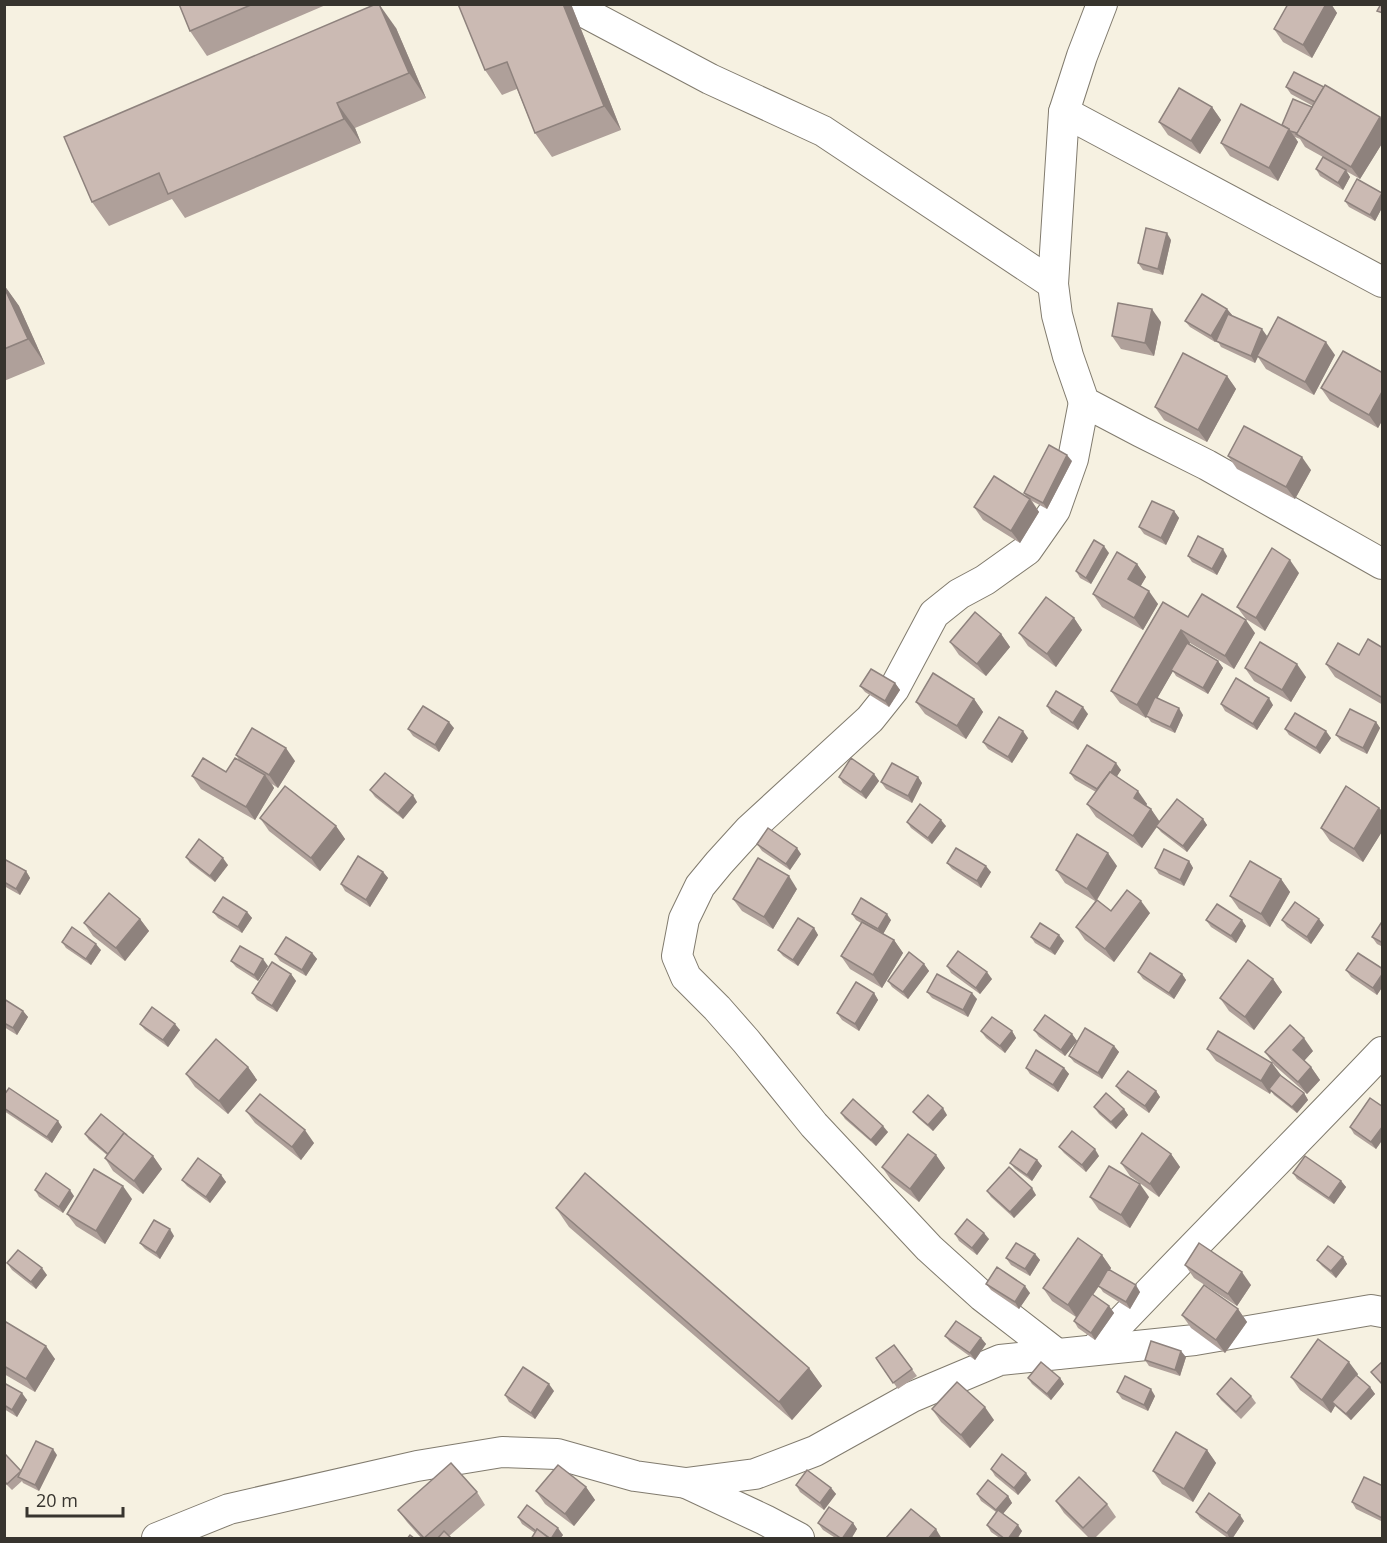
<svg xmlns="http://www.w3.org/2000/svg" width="1387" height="1543" viewBox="0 0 1387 1543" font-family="'Open Sans',sans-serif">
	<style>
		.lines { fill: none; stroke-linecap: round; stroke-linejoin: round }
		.street-casing { stroke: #817b6e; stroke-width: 32 }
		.street { stroke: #fff; stroke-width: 30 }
		.wall { fill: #afa09a }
		.shaded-wall { fill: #8e827d }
		.building { fill: #cbbab3; stroke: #8e827d; stroke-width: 1.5 }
	</style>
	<rect width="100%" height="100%" fill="#f6f1e1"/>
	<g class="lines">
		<defs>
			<g id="street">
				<polyline points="569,4 710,79 823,131 1053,284"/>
				<polyline points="1102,4 1082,56 1064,112 1053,284 1057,315 1068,356 1084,402 1141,432 1207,465 1382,564"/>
				<polyline points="1064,112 1382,282"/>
				<path d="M1094,1350C1189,1250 1287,1152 1382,1052"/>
				<polyline points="1057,1354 982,1296 929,1248 814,1125 746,1041 717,1008 686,977 677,956 684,919 700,886 719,863 749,830 870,719 894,689 934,614 959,594 985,580 1027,550 1055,510 1073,459 1084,402"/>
				<polyline points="686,1483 765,1520 799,1538"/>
				<polyline points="157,1538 229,1509 417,1466 502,1452 557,1454 635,1476 686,1483 755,1474 815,1451 912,1397 1000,1360 1195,1340 1371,1310 1382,1312"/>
			</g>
		</defs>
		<!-- street casing -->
		<use href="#street" class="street-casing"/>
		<!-- street -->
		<use href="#street" class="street"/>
	</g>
	<!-- wall -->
	<g class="wall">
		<polygon points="179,4 328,4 207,56 190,31"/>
		<polygon points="571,4 621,130 552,157 535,133 517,89 502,95 485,70"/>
		<polygon points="1288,4 1331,4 1337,13 1312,58 1283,42 1274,29"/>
		<polygon points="396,28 426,98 355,128 361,143 185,218 172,199 109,226 92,202"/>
		<polygon points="1286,87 1380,117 1383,120 1383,142 1360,179 1346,171 1350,177 1343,190 1320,176 1316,169 1323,157 1305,147 1300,139 1295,137 1298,142 1278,181 1230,156 1221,143 1282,125 1312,107 1313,106 1291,94"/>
		<polygon points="1212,107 1221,120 1200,154 1168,135 1159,122"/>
		<polygon points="1382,193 1383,206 1375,221 1349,207 1345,201"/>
		<polygon points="1171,240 1163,275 1143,270 1138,263"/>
		<polygon points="4,285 19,306 45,364 4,381"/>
		<polygon points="1227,309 1232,315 1231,316 1267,336 1262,347 1335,355 1314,395 1266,369 1258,357 1255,363 1221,347 1217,340 1215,342 1190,327 1185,321"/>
		<polygon points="1161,322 1154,356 1121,349 1112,336"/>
		<polygon points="1383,373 1383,419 1378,428 1330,401 1321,388"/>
		<polygon points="1227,376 1236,389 1207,442 1164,420 1155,407"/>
		<polygon points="1228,456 1311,470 1295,499 1237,469"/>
		<polygon points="1072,461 1047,509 1032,501 1039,512 1020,543 983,520 974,507 1027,497 1024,493"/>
		<polygon points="1174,511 1179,518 1166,545 1144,534 1139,527"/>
		<polygon points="1109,553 1091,584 1080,578 1076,571"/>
		<polygon points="1188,556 1227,556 1217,575 1192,562"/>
		<polygon points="1137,564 1146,577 1140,587 1158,604 1143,630 1102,607 1093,594"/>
		<polygon points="1299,573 1265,631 1246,619 1237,607"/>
		<polygon points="1188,617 1255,633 1234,669 1190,643 1189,644 1218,661 1223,668 1208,694 1176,676 1173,671 1157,698 1183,715 1175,733 1151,722 1147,716 1146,718 1120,703 1111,691"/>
		<polygon points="1074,618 1082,630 1056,667 1028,646 1019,633"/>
		<polygon points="1001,634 1010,647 986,676 959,655 950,642"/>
		<polygon points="1383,648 1383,705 1335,677 1326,664"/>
		<polygon points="1245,668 1306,677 1291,702 1254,681"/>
		<polygon points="895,683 900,690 889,707 865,692 860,686"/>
		<polygon points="974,699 983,712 966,739 925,714 916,702"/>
		<polygon points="1221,704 1273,705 1257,730 1225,711"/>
		<polygon points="1047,706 1088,714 1078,730 1051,713"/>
		<polygon points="1376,722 1380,728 1367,754 1341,741 1336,735"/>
		<polygon points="454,728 439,752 413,736 408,729"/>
		<polygon points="1285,729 1331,738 1320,754 1289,735"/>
		<polygon points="1028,738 1012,763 988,749 983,742"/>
		<polygon points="236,755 295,761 278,788 272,784 274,788 255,820 201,789 192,776 226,772 239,760"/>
		<polygon points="1121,770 1116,777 1147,804 1146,806 1151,809 1159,822 1203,819 1207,825 1187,852 1161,832 1157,827 1142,848 1096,817 1087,804 1096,792 1075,780 1070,773"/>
		<polygon points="874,774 879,781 866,799 843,783 839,777"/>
		<polygon points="918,777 922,783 912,803 886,789 881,782"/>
		<polygon points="370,790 417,802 403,819 375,797"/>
		<polygon points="1379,808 1383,812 1383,830 1363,862 1330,841 1321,828"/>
		<polygon points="260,818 336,826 345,839 320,871 269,831"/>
		<polygon points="907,822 946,826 932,844 911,828"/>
		<polygon points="757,844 801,854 790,870 762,851"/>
		<polygon points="186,857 228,865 215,882 190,863"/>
		<polygon points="4,859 26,871 30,878 20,895 4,886"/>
		<polygon points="1189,861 1193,868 1184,886 1159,874 1155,868"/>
		<polygon points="947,863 991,872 981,888 952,869"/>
		<polygon points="1117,866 1097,900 1111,911 1150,913 1114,962 1085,940 1076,927 1095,901 1065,883 1056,870"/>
		<polygon points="383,872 388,878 370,907 345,891 341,884"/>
		<polygon points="1281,879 1290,892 1270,927 1239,909 1230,896"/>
		<polygon points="797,889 773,929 742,911 733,899"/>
		<polygon points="213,912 247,912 252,918 242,933 218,918"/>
		<polygon points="852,914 891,920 883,934 894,940 903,953 882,988 850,969 841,956 861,923 856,920"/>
		<polygon points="140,919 149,931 125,961 93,936 84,923"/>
		<polygon points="1206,920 1246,926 1236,943 1211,927"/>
		<polygon points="1282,920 1324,925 1311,944 1287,927"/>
		<polygon points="1383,920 1383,947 1377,944 1372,937"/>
		<polygon points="814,928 818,935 798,966 783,956 778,950"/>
		<polygon points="1031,937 1064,941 1055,955 1035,943"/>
		<polygon points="62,942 101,950 91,965 66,948"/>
		<polygon points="312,953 317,959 306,976 280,961 275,954"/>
		<polygon points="231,961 268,966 258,981 236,967"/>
		<polygon points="924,964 929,971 908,999 892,987 888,981"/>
		<polygon points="947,966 992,979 980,994 951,973"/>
		<polygon points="1383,969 1383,986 1377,995 1351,977 1346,970"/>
		<polygon points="1138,972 1182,974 1186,980 1174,999 1143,979"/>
		<polygon points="291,974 296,981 277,1012 257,1000 252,993"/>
		<polygon points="1273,979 1282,992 1254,1030 1229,1011 1220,998"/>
		<polygon points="927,992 977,999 968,1017 932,998"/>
		<polygon points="874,993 878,1000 859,1031 842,1020 837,1013"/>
		<polygon points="4,999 23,1011 28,1017 17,1035 4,1027"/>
		<polygon points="140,1024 180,1030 168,1047 145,1030"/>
		<polygon points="1034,1030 1072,1034 1077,1041 1065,1056 1039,1037"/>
		<polygon points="981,1031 1012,1031 1016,1038 1005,1053 986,1038"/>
		<polygon points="1114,1046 1119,1052 1102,1079 1074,1062 1069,1056"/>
		<polygon points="1207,1049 1280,1075 1304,1093 1308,1100 1297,1113 1274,1095 1271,1091 1270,1094 1216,1061"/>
		<polygon points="1313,1051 1304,1061 1311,1067 1320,1080 1307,1094 1274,1065 1265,1052"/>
		<polygon points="248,1067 257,1080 228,1114 195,1087 186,1074"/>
		<polygon points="1026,1068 1064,1068 1069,1074 1058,1092 1030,1074"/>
		<polygon points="1116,1086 1156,1091 1160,1097 1149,1113 1121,1093"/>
		<polygon points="4,1095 62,1127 52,1143 4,1111"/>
		<polygon points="1094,1107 1124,1109 1128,1115 1116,1129 1099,1114"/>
		<polygon points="1383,1107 1383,1139 1376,1149 1354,1134 1350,1127"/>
		<polygon points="246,1111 314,1143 301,1160 255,1123"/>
		<polygon points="913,1112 947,1115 933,1131 918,1118"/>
		<polygon points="841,1113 888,1132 876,1146 845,1119"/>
		<polygon points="85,1134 153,1156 162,1169 143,1194 113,1171 105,1158 107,1155 89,1140"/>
		<polygon points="1059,1147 1099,1156 1086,1172 1064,1153"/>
		<polygon points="1171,1154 1180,1167 1159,1197 1130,1176 1121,1163"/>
		<polygon points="936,1155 945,1168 919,1202 891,1180 882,1167"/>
		<polygon points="1037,1160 1042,1166 1032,1181 1015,1169 1010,1163"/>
		<polygon points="1293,1173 1341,1181 1346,1187 1334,1204 1297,1179"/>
		<polygon points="221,1175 226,1182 210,1203 187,1186 182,1180"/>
		<polygon points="35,1190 74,1196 63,1213 39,1197"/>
		<polygon points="987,1191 1036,1195 1014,1218 991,1197"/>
		<polygon points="1090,1197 1149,1197 1130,1228 1099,1210"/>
		<polygon points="132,1199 105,1244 76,1226 67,1214"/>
		<polygon points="556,1208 809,1368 822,1386 792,1420 569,1227"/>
		<polygon points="955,1234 989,1239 977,1255 959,1241"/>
		<polygon points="174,1236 160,1259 145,1249 140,1243"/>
		<polygon points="1035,1254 1040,1260 1030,1276 1011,1265 1006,1258"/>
		<polygon points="1102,1255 1111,1268 1110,1270 1140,1292 1130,1309 1103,1292 1099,1286 1093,1295 1109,1306 1114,1313 1095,1340 1078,1328 1074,1321 1076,1317 1052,1301 1043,1288"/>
		<polygon points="1343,1257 1347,1264 1336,1278 1322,1266 1317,1260"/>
		<polygon points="7,1263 47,1275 36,1289 12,1270"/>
		<polygon points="1185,1265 1251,1285 1237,1306 1194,1278"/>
		<polygon points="986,1284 1030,1293 1019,1309 991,1290"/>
		<polygon points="1238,1309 1247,1322 1225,1353 1191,1328 1182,1315"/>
		<polygon points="4,1325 55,1359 35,1392 4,1374"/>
		<polygon points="945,1336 981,1338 986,1344 975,1360 950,1342"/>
		<polygon points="894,1345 917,1376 898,1389 876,1358"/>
		<polygon points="1186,1357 1180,1376 1149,1366 1145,1360"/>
		<polygon points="1358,1374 1357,1376 1370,1387 1375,1394 1351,1420 1335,1406 1331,1413 1300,1390 1291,1377"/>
		<polygon points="1028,1378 1060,1378 1064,1384 1051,1400 1032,1384"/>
		<polygon points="4,1383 27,1400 17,1417 4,1409"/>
		<polygon points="554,1391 535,1419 509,1402 505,1395"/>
		<polygon points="1117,1392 1155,1396 1148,1411 1122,1399"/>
		<polygon points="1217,1394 1251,1396 1256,1403 1241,1419 1221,1400"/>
		<polygon points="932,1409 994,1420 970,1448 941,1422"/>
		<polygon points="1207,1450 1216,1463 1193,1502 1162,1484 1153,1471"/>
		<polygon points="57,1455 39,1491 23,1483 22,1481 12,1490 4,1482 4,1456 21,1472"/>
		<polygon points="991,1469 1031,1480 1018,1495 995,1476"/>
		<polygon points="796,1485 831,1488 836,1494 824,1510 800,1492"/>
		<polygon points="1383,1486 1383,1522 1356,1509 1352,1502"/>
		<polygon points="586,1487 595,1500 574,1526 545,1504 536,1491"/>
		<polygon points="477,1492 485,1505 449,1536 452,1539 422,1539 407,1522 398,1510"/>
		<polygon points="977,1494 1008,1496 1012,1503 1003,1514 1022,1531 1017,1539 1001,1539 991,1532 987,1525 996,1512 981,1501"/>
		<polygon points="1056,1501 1107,1504 1116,1517 1094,1539 1090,1539 1064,1513"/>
		<polygon points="1196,1512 1244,1521 1232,1539 1229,1539 1200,1518"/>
		<polygon points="518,1517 563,1535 560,1539 531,1539 535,1533 522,1524"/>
		<polygon points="818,1523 853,1523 857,1529 851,1539 837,1539 823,1530"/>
	</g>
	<!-- shaded-wall -->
	<g class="shaded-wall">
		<polygon points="379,4 396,28 426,98 409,73"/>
		<polygon points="563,4 571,4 621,130 604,106"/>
		<polygon points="1326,4 1331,4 1337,13 1312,58 1303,45"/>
		<polygon points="337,103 355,128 361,143 344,119"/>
		<polygon points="1212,107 1221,120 1200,154 1191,141"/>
		<polygon points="1380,117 1383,120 1383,142 1360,179 1351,167"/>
		<polygon points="1289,129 1298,142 1278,181 1269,168"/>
		<polygon points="1346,170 1350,177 1343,190 1338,183"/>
		<polygon points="1382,193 1383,206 1375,221 1370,215"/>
		<polygon points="1167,233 1171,240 1163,275 1158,269"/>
		<polygon points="4,285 19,306 45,364 28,339 4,287"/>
		<polygon points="1152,309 1161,322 1154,356 1145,343"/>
		<polygon points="1227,309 1232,315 1215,342 1211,336"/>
		<polygon points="1262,329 1267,336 1255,363 1251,356"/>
		<polygon points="1326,342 1335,355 1314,395 1305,382"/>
		<polygon points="1227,376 1236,389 1207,442 1198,430"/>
		<polygon points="1383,390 1383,419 1378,428 1369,415"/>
		<polygon points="1067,455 1072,461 1047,509 1043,503"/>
		<polygon points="1302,457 1311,470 1295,499 1286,487"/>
		<polygon points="1030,499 1039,512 1020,543 1011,531"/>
		<polygon points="1174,511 1179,518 1166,545 1161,538"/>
		<polygon points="1104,546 1109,553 1091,584 1086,578"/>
		<polygon points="1223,549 1227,556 1217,575 1212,569"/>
		<polygon points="1290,560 1299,573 1265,631 1256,618"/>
		<polygon points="1137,564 1146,577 1137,592 1128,579"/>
		<polygon points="1149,591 1158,604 1143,630 1134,618"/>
		<polygon points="1074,618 1082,630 1056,667 1047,654"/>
		<polygon points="1246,620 1255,633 1234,669 1225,656"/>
		<polygon points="1181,630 1190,643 1173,671 1171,670 1173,671 1146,718 1137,705"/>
		<polygon points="1001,634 1010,647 986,676 977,664"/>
		<polygon points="1218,661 1223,668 1208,694 1203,688"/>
		<polygon points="1297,664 1306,677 1291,702 1282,690"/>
		<polygon points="895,683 900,690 889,707 885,701"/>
		<polygon points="1269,698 1273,705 1257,730 1253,724"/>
		<polygon points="974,699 983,712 966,739 957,726"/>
		<polygon points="1083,707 1088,714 1078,730 1073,723"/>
		<polygon points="1179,708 1183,715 1175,733 1170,727"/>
		<polygon points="449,722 454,728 439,752 435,745"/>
		<polygon points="1376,722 1380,728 1367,754 1363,748"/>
		<polygon points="1023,731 1028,738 1012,763 1008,757"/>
		<polygon points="1326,731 1331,738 1320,754 1316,748"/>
		<polygon points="286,748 295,761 278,788 269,775"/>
		<polygon points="1116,763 1121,770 1104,797 1100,791"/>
		<polygon points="874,774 879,781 866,799 861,792"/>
		<polygon points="265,775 274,788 255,820 246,807"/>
		<polygon points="918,777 922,783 912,803 908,796"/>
		<polygon points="1138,791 1147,804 1143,810 1134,798"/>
		<polygon points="413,795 417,802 403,819 398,813"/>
		<polygon points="1379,808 1383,812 1383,830 1363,862 1354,849"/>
		<polygon points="1151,809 1160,822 1142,848 1133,836"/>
		<polygon points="1203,819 1207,825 1187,852 1183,846"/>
		<polygon points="941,820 946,826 932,844 928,838"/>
		<polygon points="336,826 345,839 320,871 311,858"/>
		<polygon points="797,848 801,854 790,870 786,864"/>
		<polygon points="1108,853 1117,866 1096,901 1087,889"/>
		<polygon points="223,858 228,865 215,882 210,876"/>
		<polygon points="1189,861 1193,868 1184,886 1180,880"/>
		<polygon points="986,866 991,872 981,888 977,881"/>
		<polygon points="26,871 30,878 20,895 16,889"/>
		<polygon points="383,872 388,878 370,907 366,900"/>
		<polygon points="789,876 797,889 773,929 764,917"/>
		<polygon points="1281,879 1290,892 1270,927 1261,914"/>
		<polygon points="1141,901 1150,913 1114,962 1105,949"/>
		<polygon points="247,912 252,918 242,933 238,927"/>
		<polygon points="887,914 891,920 882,936 878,929"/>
		<polygon points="140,919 149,931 125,961 116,948"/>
		<polygon points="1319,919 1324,925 1311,944 1307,937"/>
		<polygon points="1242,920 1246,926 1236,943 1231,936"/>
		<polygon points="814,928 818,935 798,966 793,960"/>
		<polygon points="1059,935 1064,941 1055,955 1050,949"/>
		<polygon points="894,940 903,953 882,988 873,975"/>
		<polygon points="96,944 101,950 91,965 86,959"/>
		<polygon points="312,953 317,959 306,976 302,970"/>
		<polygon points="263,959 268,966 258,981 254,975"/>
		<polygon points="924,964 929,971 908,999 903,992"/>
		<polygon points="987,972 992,979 980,994 976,988"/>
		<polygon points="1383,973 1383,986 1377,995 1373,988"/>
		<polygon points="291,974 296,981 277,1012 272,1006"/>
		<polygon points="1182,974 1186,980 1174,999 1169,993"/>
		<polygon points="1273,979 1282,992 1254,1030 1245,1017"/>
		<polygon points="874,993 878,1000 859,1031 855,1024"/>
		<polygon points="972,993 977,999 968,1017 963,1010"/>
		<polygon points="23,1011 28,1017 17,1035 13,1028"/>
		<polygon points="175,1024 180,1030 168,1047 163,1040"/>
		<polygon points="1012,1031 1016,1038 1005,1053 1000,1046"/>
		<polygon points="1072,1034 1077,1041 1065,1056 1061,1050"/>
		<polygon points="1304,1038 1313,1051 1302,1063 1293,1050"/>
		<polygon points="1114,1046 1119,1052 1102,1079 1098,1073"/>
		<polygon points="1272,1063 1281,1075 1269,1089 1271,1091 1270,1094 1261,1081"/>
		<polygon points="248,1067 257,1080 228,1114 219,1101"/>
		<polygon points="1311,1067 1320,1080 1307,1094 1298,1082"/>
		<polygon points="1064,1068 1069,1074 1058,1092 1053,1085"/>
		<polygon points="1156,1091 1160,1097 1149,1113 1145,1106"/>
		<polygon points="1304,1093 1308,1100 1297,1113 1292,1107"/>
		<polygon points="943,1108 947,1115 933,1131 928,1125"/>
		<polygon points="1124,1109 1128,1115 1116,1129 1111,1122"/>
		<polygon points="58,1121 62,1127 52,1143 47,1137"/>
		<polygon points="883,1126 888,1132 876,1146 871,1140"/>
		<polygon points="1383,1126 1383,1139 1376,1149 1371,1142"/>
		<polygon points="305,1130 314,1143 301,1160 292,1147"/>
		<polygon points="1095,1149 1099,1156 1086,1172 1082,1165"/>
		<polygon points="1171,1154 1180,1167 1159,1197 1150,1184"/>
		<polygon points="936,1155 945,1168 919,1202 910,1189"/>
		<polygon points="153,1156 162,1169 143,1194 134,1181"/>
		<polygon points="1037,1160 1042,1166 1032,1181 1027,1175"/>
		<polygon points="221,1175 226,1182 210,1203 206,1197"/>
		<polygon points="1341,1181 1346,1187 1334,1204 1329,1198"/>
		<polygon points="1140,1184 1149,1197 1130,1228 1121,1215"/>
		<polygon points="123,1186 132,1199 105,1244 96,1231"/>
		<polygon points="1032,1188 1036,1195 1014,1218 1010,1212"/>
		<polygon points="70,1190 74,1196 63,1213 59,1207"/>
		<polygon points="170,1229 174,1236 160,1259 156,1253"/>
		<polygon points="984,1233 989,1239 977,1255 972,1248"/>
		<polygon points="1035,1254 1040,1260 1030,1276 1025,1269"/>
		<polygon points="1102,1255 1111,1268 1077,1318 1068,1305"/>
		<polygon points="1343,1257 1347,1264 1336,1278 1331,1271"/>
		<polygon points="42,1268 47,1275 36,1289 31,1282"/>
		<polygon points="1242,1272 1251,1285 1237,1306 1228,1294"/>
		<polygon points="1136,1285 1140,1292 1130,1309 1126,1302"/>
		<polygon points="1025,1286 1030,1293 1019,1309 1015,1302"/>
		<polygon points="1109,1306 1114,1313 1095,1340 1091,1333"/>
		<polygon points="1238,1309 1247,1322 1225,1353 1216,1340"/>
		<polygon points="981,1338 986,1344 975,1360 970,1353"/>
		<polygon points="46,1346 55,1359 35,1392 26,1379"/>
		<polygon points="1181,1351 1186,1357 1180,1376 1175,1370"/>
		<polygon points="1349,1362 1358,1374 1336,1405 1332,1402 1335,1406 1331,1413 1322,1400"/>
		<polygon points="809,1368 822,1386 792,1420 779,1402"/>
		<polygon points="1060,1378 1064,1384 1051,1400 1047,1394"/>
		<polygon points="549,1384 554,1391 535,1419 531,1413"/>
		<polygon points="1370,1387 1375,1394 1351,1420 1346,1414"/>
		<polygon points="1151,1389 1155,1396 1148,1411 1144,1405"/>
		<polygon points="22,1393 27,1400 17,1417 12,1410"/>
		<polygon points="985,1407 994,1420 970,1448 961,1435"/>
		<polygon points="53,1449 57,1455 39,1491 35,1485"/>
		<polygon points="1207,1450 1216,1463 1193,1502 1184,1489"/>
		<polygon points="1026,1473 1031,1480 1018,1495 1014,1488"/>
		<polygon points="586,1487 595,1500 574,1526 565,1514"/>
		<polygon points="831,1488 836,1494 824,1510 820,1503"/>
		<polygon points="1008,1496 1012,1503 1001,1516 996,1510"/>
		<polygon points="1240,1515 1244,1521 1232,1539 1230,1539 1227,1533"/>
		<polygon points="853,1523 857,1529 851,1539 842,1539"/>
		<polygon points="1018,1525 1022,1531 1017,1539 1008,1539"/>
		<polygon points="558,1528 563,1535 560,1539 551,1539"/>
		<polygon points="936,1529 942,1539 928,1539"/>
	</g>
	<!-- building -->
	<g class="building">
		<polygon points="179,4 253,4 190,31"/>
		<polygon points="376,4 379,4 409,73 337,103 344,119 168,194 159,173 92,202 64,137"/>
		<polygon points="458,4 563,4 604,106 535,133 507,62 485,70"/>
		<polygon points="1288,4 1326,4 1303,45 1274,29"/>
		<polygon points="1381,4 1383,4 1383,13 1377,11"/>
		<polygon points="1294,72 1324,87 1315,102 1286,87"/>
		<polygon points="1325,85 1380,117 1351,167 1296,134"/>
		<polygon points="1179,88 1212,107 1191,141 1159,122"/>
		<polygon points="1293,99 1312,107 1297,133 1290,131 1289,129 1282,125"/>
		<polygon points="1241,104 1289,129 1269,168 1221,143"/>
		<polygon points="1323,157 1346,170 1338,183 1316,169"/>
		<polygon points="1357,179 1382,193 1370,215 1345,201"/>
		<polygon points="1146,228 1167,233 1158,269 1138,263"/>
		<polygon points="4,287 28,339 4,349"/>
		<polygon points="1202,294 1227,309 1211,336 1185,321"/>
		<polygon points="1118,303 1152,309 1145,343 1112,336"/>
		<polygon points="1228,314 1262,329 1251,356 1216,341"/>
		<polygon points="1278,317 1326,342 1305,382 1257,356"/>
		<polygon points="1343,351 1383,373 1383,390 1369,415 1321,388"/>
		<polygon points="1183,353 1227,376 1198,430 1155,407"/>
		<polygon points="1244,426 1302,457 1286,487 1228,456"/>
		<polygon points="1049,445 1067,455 1043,503 1024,493"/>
		<polygon points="994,476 1030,499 1011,531 974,507"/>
		<polygon points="1152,501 1174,511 1161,538 1139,527"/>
		<polygon points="1198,536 1223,549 1212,569 1188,556"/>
		<polygon points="1094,540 1104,546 1086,578 1076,571"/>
		<polygon points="1272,548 1290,560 1256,618 1237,607"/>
		<polygon points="1117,552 1137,564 1128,579 1149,591 1134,618 1093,594"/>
		<polygon points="1202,594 1246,620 1225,656 1181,630 1137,705 1111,691 1163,602 1188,617"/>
		<polygon points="1046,597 1074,618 1047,654 1019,633"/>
		<polygon points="975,612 1001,634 977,664 950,642"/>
		<polygon points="1368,639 1383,648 1383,694 1381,697 1326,664 1338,643 1359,655"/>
		<polygon points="1260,642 1297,664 1282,690 1245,668"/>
		<polygon points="1187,643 1218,661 1203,688 1171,670"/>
		<polygon points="871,669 895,683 885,701 860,686"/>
		<polygon points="933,673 974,699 957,726 916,702"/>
		<polygon points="1236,678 1269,698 1253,724 1221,704"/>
		<polygon points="1056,691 1083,707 1073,723 1047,706"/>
		<polygon points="1155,697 1179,708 1170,727 1146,716"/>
		<polygon points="423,706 449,722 435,745 408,729"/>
		<polygon points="1350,709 1376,722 1363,748 1336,735"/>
		<polygon points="1295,713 1326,731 1316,748 1285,729"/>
		<polygon points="999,717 1023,731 1008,757 983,742"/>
		<polygon points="252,728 286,748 269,775 236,755"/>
		<polygon points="1087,745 1116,763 1111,772 1110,772 1097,789 1070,773"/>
		<polygon points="203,758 226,772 235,758 265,775 246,807 192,776"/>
		<polygon points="851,758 874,774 861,792 839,777"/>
		<polygon points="892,763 918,777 908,796 881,782"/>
		<polygon points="1110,772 1138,791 1134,798 1151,809 1133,836 1087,804"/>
		<polygon points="385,773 413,795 398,813 370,790"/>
		<polygon points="285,786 336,826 311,858 260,818"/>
		<polygon points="1346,786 1379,808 1354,849 1321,828"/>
		<polygon points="1177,799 1203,819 1183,846 1156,826"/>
		<polygon points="920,804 941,820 928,838 907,822"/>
		<polygon points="768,828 797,848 786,864 757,844"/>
		<polygon points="1077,834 1108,853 1087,889 1056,870"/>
		<polygon points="199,839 223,858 210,876 186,857"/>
		<polygon points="956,848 986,866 977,881 947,863"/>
		<polygon points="1164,849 1189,861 1180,880 1155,868"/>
		<polygon points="358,856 383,872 366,900 341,884"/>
		<polygon points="758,858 789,876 764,917 733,899"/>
		<polygon points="4,859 26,871 16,889 4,882"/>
		<polygon points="1250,861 1281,879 1261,914 1230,896"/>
		<polygon points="1127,890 1141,901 1105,949 1076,927 1097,900 1111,911"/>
		<polygon points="109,893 140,919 116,948 84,923"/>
		<polygon points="223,897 247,912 238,927 213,912"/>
		<polygon points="861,898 887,914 878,929 852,914"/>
		<polygon points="1295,902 1319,919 1307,937 1282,920"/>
		<polygon points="1217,904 1242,920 1231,936 1206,920"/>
		<polygon points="798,918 814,928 793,960 778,950"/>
		<polygon points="1383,920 1383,943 1372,937"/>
		<polygon points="862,922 894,940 873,975 841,956"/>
		<polygon points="1040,923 1059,935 1050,949 1031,937"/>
		<polygon points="72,927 96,944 86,959 62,942"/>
		<polygon points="286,937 312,953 302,970 275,954"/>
		<polygon points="240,946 263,959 254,975 231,961"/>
		<polygon points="958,951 987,972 976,988 947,966"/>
		<polygon points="909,952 924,964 903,992 888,981"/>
		<polygon points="1150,953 1182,974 1169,993 1138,972"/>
		<polygon points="1358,953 1383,969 1383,973 1373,988 1346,970"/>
		<polygon points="1248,960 1273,979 1245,1017 1220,998"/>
		<polygon points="272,962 291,974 272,1006 252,993"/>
		<polygon points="937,974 972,993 963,1010 927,992"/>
		<polygon points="856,982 874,993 855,1024 837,1013"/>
		<polygon points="4,999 23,1011 13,1028 4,1023"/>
		<polygon points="152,1007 175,1024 163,1040 140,1024"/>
		<polygon points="1045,1015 1072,1034 1061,1050 1034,1030"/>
		<polygon points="992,1017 1012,1031 1000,1046 981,1031"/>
		<polygon points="1290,1025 1304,1038 1293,1050 1311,1067 1298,1082 1265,1052"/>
		<polygon points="1085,1028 1114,1046 1098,1073 1069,1056"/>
		<polygon points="1218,1031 1272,1063 1261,1081 1207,1049"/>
		<polygon points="216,1039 248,1067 219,1101 186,1074"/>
		<polygon points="1036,1050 1064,1068 1053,1085 1026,1068"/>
		<polygon points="1128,1071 1156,1091 1145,1106 1116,1086"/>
		<polygon points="1280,1075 1304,1093 1292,1107 1269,1089"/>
		<polygon points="9,1088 58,1121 47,1137 4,1108 4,1095"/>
		<polygon points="1106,1093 1124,1109 1111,1122 1094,1107"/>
		<polygon points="260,1094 305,1130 292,1147 246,1111"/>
		<polygon points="928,1095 943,1108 928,1125 913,1112"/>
		<polygon points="1370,1098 1383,1107 1383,1126 1371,1142 1350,1127"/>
		<polygon points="853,1099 883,1126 871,1140 841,1113"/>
		<polygon points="101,1114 127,1135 124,1133 108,1154 85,1134"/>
		<polygon points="1072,1131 1095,1149 1082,1165 1059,1147"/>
		<polygon points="124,1133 153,1156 134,1181 105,1158"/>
		<polygon points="1142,1133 1171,1154 1150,1184 1121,1163"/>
		<polygon points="908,1134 936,1155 910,1189 882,1167"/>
		<polygon points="1020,1149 1037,1160 1027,1175 1010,1163"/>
		<polygon points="1305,1156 1341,1181 1329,1198 1293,1173"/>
		<polygon points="198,1158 221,1175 206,1197 182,1180"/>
		<polygon points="1109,1166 1140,1184 1121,1215 1090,1197"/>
		<polygon points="1009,1167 1032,1188 1010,1212 987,1191"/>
		<polygon points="94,1169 123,1186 96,1231 67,1214"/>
		<polygon points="46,1173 70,1190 59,1207 35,1190"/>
		<polygon points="585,1173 809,1368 779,1402 556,1208"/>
		<polygon points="967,1219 984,1233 972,1248 955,1234"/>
		<polygon points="154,1220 170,1229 156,1253 140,1243"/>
		<polygon points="1078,1238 1102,1255 1068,1305 1043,1288"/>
		<polygon points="1016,1243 1035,1254 1025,1269 1006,1258"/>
		<polygon points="1199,1243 1242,1272 1228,1294 1185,1265"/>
		<polygon points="1328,1246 1343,1257 1331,1271 1317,1260"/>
		<polygon points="18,1250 42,1268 31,1282 7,1263"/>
		<polygon points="997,1267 1025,1286 1015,1302 986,1284"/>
		<polygon points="1108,1269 1136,1285 1126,1302 1098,1286"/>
		<polygon points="1204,1285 1238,1309 1216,1340 1182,1315"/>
		<polygon points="1092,1294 1109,1306 1091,1333 1074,1321"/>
		<polygon points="956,1321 981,1338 970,1353 945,1336"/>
		<polygon points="6,1322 46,1346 26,1379 4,1366 4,1325"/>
		<polygon points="1318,1339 1349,1362 1322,1400 1291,1377"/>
		<polygon points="1151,1341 1181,1351 1175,1370 1145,1360"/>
		<polygon points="894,1345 912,1369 893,1383 876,1358"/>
		<polygon points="1383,1361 1383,1385 1371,1372"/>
		<polygon points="1041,1362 1060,1378 1047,1394 1028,1378"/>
		<polygon points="523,1367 549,1384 531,1413 505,1395"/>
		<polygon points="1356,1375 1370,1387 1346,1414 1332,1402"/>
		<polygon points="1125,1376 1151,1389 1144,1405 1117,1392"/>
		<polygon points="1231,1378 1251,1396 1236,1412 1217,1394"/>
		<polygon points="957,1382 985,1407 961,1435 932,1409"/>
		<polygon points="4,1383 22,1393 12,1410 4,1405"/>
		<polygon points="1176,1432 1207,1450 1184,1489 1153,1471"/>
		<polygon points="36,1441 53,1449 35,1485 18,1477"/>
		<polygon points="1002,1454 1026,1473 1014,1488 991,1469"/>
		<polygon points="6,1455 21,1471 7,1484 4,1481 4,1456"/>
		<polygon points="451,1463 477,1492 424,1538 398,1510"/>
		<polygon points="558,1465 586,1487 565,1514 536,1491"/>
		<polygon points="807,1470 831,1488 820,1503 796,1485"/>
		<polygon points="1079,1477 1107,1504 1083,1528 1056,1501"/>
		<polygon points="1364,1477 1383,1486 1382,1518 1352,1502"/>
		<polygon points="988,1480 1008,1496 996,1510 977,1494"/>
		<polygon points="1209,1493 1240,1515 1227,1533 1196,1512"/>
		<polygon points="527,1505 558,1528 551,1539 537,1529 536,1531 518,1517"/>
		<polygon points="829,1507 853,1523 842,1539 818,1523"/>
		<polygon points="911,1509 936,1529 928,1539 888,1539 886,1538"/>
		<polygon points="998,1510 1018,1525 1008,1539 1005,1539 987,1525"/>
		<polygon points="537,1529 550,1539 531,1539"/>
		<polygon points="444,1531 452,1539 437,1539"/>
		<polygon points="410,1535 415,1539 407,1539"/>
	</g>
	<!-- border -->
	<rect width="1387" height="1543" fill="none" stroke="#37342e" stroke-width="12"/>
	<!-- scale -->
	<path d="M27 1507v9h96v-9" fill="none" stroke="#37342e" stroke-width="3"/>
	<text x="36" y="1507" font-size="18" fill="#37342e" stroke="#f6f1e1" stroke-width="4.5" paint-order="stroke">20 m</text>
</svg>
